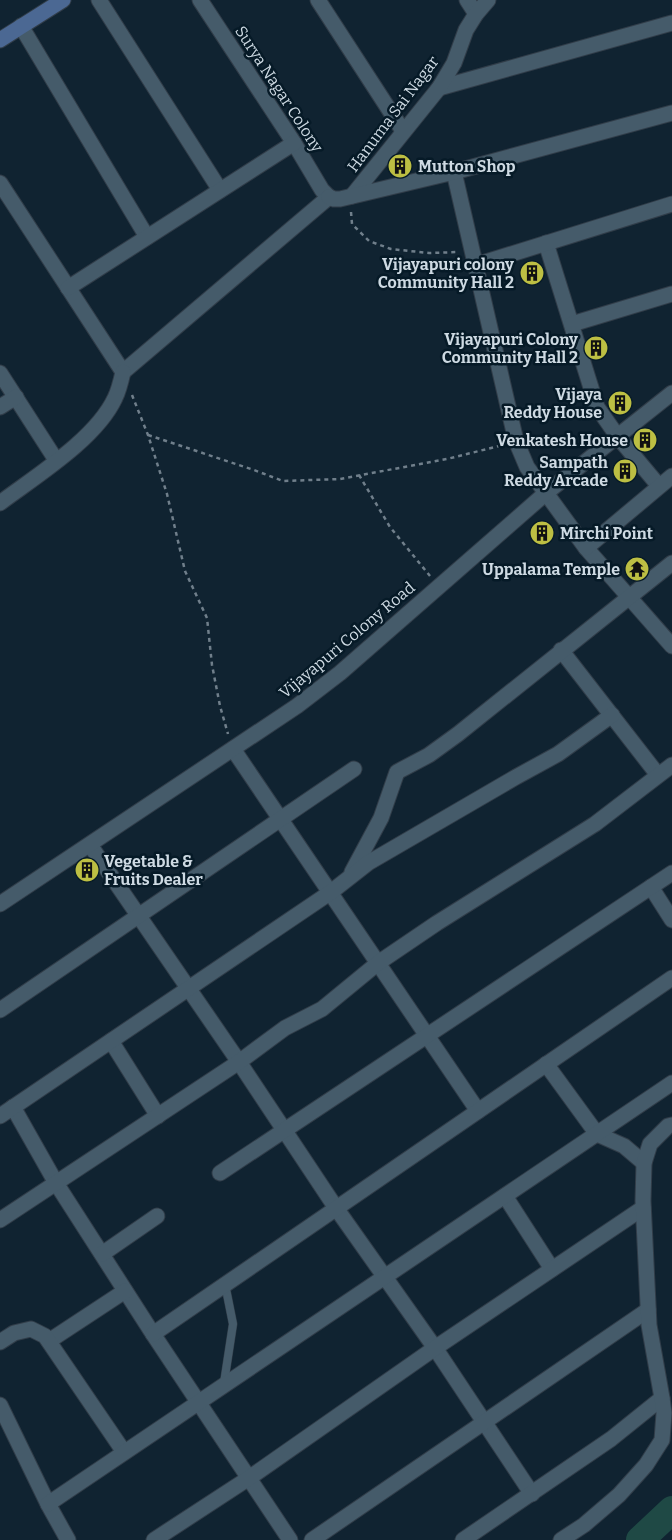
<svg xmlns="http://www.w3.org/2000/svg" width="672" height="1540" viewBox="0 0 672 1540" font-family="Bitter,serif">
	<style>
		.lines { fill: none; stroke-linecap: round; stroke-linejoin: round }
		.river { stroke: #1f4945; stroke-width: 28 }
		.service-casing { stroke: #313d49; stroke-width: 9 }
		.minor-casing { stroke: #313d49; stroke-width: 17 }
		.secondary-casing { stroke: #313d49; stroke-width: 17 }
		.path { stroke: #707f8b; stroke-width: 2.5; stroke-dasharray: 4 4; stroke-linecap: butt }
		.service { stroke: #455b6a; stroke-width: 8 }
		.minor { stroke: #455b6a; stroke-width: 15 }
		.secondary { stroke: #4b6893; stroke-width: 15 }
		.labels { text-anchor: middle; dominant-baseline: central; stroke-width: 5; stroke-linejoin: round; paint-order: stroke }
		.street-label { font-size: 16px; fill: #cedae3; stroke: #061a27 }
		.poi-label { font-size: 16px; font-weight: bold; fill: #cedae3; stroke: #061a27; text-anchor: end }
	</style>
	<rect width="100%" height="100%" fill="#102331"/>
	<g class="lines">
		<!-- river -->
		<polyline class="river" points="640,1540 672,1510"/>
		<defs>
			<polyline id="service" points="224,1383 233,1324 225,1284"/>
			<g id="minor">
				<polyline points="99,0 220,190"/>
				<polyline points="200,0 294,143 322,190 329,197"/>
				<polyline points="318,0 403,131"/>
				<polyline points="467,0 476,14"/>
				<polyline points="21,26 147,237"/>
				<polyline points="439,88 672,23"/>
				<polyline points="454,172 516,441 527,467 586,548 672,646"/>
				<polyline points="0,183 123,372 329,197"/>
				<polyline points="352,196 439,88 454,63 466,30 476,14 488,0"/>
				<polyline points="329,197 334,199 340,199 454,172 672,113"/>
				<polyline points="546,243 597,407 618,437 659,486"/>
				<polyline points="476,265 672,204"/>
				<polyline points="68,288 294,143"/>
				<polyline points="572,324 672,294"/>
				<polyline points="0,373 56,460"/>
				<polyline points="0,407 16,397"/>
				<path d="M0,503C36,476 96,439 115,398C119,390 121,381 123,372"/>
				<polyline points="586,548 672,476"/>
				<polyline points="561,650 658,775"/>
				<polyline points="233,749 478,1111"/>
				<polyline points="90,845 239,1062 336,1208 435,1348 532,1494"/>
				<polyline points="352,872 381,818 397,772 429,755 458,734 672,563"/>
				<polyline points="651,887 672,920"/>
				<polyline points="0,904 297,706 340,673 546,493 672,393"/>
				<polyline points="0,1010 354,769"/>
				<polyline points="111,1041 158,1116"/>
				<polyline points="546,1064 597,1134 624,1146 644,1163"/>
				<polyline points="13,1107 56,1183 153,1334 290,1540"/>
				<polyline points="0,1116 331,892 368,863 516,777 558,754 612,715"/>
				<polyline points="220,1173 672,873"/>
				<polyline points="505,1196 552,1269"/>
				<polyline points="0,1220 239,1062 285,1028 322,1009 378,963 437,923 595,824 672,765"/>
				<polyline points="102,1254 157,1216"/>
				<polyline points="153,1334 672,978"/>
				<polyline points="49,1341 125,1291"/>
				<polyline points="0,1342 14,1333 31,1329 45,1336 124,1452"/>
				<polyline points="0,1405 48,1504 68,1540"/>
				<polyline points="48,1504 672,1083"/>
				<polyline points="154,1540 249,1478 435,1348 643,1208"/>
				<polyline points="312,1540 648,1310"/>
				<polyline points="463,1540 611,1439 662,1398"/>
				<polyline points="561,1540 584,1525 619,1495 646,1465 662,1440 664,1413 662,1398 649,1325 643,1201 644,1163 650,1144 668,1126 672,1125"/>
			</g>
			<polyline id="secondary" points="0,40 63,0"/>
		</defs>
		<!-- service casing -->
		<use href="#service" class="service-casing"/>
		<!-- minor casing -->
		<use href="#minor" class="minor-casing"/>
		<!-- secondary casing -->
		<use href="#secondary" class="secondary-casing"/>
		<!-- path -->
		<g class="path">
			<polyline points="351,212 352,224 369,241 391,249 429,253 459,252"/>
			<polyline points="132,395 148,435 167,494 185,571 207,618 212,665 220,706 228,734"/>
			<polyline points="148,435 254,470 283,481 340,479 447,459 503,445"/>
			<polyline points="359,475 390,527 430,576"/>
		</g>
		<!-- service -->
		<use href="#service" class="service"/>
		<!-- minor -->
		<use href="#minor" class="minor"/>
		<!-- secondary -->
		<use href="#secondary" class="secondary"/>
	</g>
	<!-- icons -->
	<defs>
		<symbol id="building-disc" viewBox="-11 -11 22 22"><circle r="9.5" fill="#bdbf43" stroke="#061a27"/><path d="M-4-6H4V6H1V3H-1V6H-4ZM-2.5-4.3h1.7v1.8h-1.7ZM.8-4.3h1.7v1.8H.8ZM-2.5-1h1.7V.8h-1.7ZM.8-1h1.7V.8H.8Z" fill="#111"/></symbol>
		<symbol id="temple-disc" viewBox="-11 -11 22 22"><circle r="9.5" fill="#bdbf43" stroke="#061a27"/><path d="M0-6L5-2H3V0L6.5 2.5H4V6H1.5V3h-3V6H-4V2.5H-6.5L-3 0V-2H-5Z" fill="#111"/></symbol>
	</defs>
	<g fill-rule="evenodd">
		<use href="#building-disc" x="386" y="152" width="28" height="28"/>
		<use href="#building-disc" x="518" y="259" width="28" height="28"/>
		<use href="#building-disc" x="582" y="334" width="28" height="28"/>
		<use href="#building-disc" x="606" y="389" width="28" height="28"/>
		<use href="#building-disc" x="631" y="426" width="28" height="28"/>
		<use href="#building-disc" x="611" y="457" width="28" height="28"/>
		<use href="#building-disc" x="528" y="519" width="28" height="28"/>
		<use href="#temple-disc" x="623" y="555" width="28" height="28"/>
		<use href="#building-disc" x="73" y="856" width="28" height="28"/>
	</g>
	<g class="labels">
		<!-- street labels -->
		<g class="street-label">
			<text transform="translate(279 89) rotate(57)">Surya Nagar Colony</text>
			<text transform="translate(393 114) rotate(-53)">Hanuma Sai Nagar</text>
			<text transform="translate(347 640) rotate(-40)">Vijayapuri Colony Road</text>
		</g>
		<!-- poi labels -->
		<g class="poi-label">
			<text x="418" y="166" text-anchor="start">Mutton Shop</text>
			<text x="514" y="264">Vijayapuri colony<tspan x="514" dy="18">Community Hall 2</tspan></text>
			<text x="578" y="339">Vijayapuri Colony<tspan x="578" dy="18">Community Hall 2</tspan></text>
			<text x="602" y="394">Vijaya<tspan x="602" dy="18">Reddy House</tspan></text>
			<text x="628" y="440">Venkatesh House</text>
			<text x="608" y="462">Sampath<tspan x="608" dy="18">Reddy Arcade</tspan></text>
			<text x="560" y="533" text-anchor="start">Mirchi Point</text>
			<text x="620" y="569">Uppalama Temple</text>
			<text x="104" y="861" text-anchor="start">Vegetable &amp;<tspan x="104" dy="18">Fruits Dealer</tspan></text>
		</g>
	</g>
</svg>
